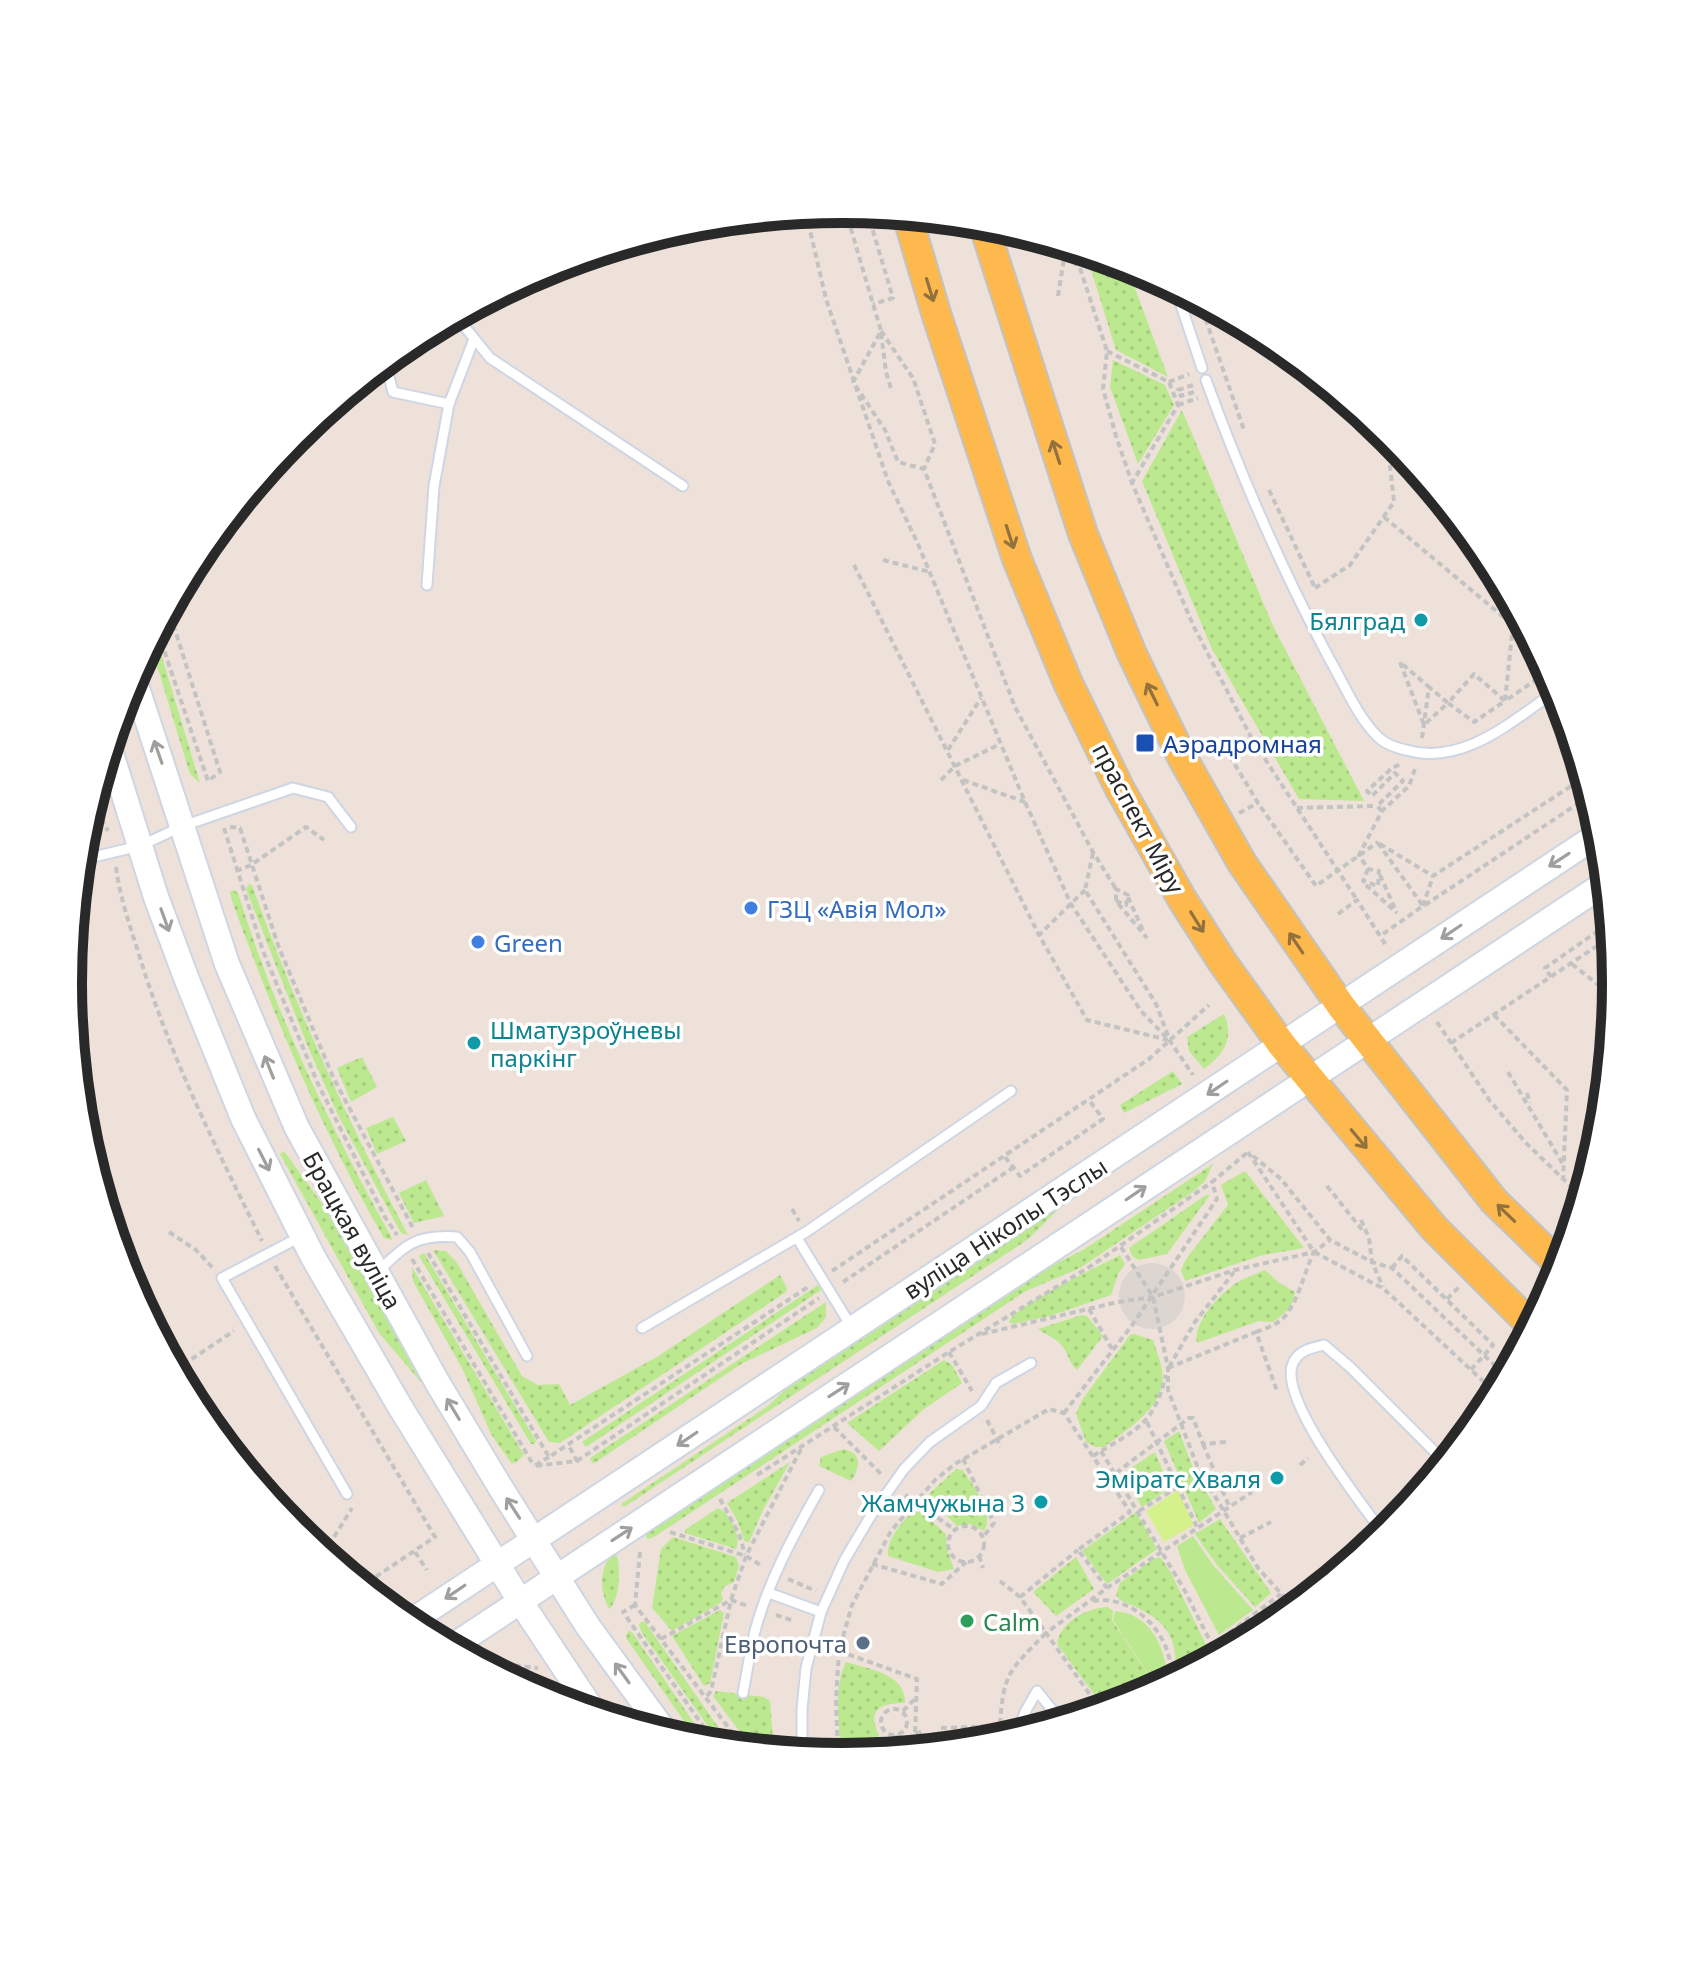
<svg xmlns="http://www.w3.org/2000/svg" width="1685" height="1967" viewBox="0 0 1685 1967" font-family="'Noto Sans',sans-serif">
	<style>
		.grass { fill: url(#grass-dots) }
		.park { fill: #bce990 }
		.pitch { fill: #d5f18b }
		.plaza { fill: #dcd5d0 }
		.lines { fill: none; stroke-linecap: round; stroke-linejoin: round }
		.lane-casing { stroke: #ced6e3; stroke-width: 13 }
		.secondary-casing { stroke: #ced6e3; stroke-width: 28 }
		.primary-casing { stroke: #c3c3c3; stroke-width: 32 }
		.path { stroke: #c3c3c3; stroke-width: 4; stroke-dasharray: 6 4; stroke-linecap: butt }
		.lane { stroke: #fff; stroke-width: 9 }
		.secondary { stroke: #fff; stroke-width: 24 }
		.primary { stroke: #fdb94e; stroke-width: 28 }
		.oneway { stroke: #93713c }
		.oneway2 { stroke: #9f9f9f }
		.culture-dot { fill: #0f9aa8; stroke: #fff; stroke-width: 3 }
		.transit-dot { fill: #1a4fb4; stroke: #fff; stroke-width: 3 }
		.shop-dot { fill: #3f7fe0; stroke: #fff; stroke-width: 3 }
		.leisure-dot { fill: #2e9e5b; stroke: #fff; stroke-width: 3 }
		.service-dot { fill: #5c6f8a; stroke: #fff; stroke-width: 3 }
		.labels { text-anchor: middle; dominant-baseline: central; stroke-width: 7; stroke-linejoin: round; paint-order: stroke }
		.culture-label { font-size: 24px; fill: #0d838f; stroke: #fff; text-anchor: end }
		.transit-label { font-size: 24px; fill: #164399; stroke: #fff; text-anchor: start }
		.street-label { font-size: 24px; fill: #292929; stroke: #fff }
		.shop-label { font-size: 24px; fill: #366cbe; stroke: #fff; text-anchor: start }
		.leisure-label { font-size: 24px; fill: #27864d; stroke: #fff; text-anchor: start }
		.service-label { font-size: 24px; fill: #4e5e75; stroke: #fff; text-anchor: end }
		.rim { fill: none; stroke: #292929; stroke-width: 10 }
	</style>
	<defs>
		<pattern id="grass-dots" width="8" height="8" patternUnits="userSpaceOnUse" patternTransform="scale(2)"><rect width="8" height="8" fill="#bce990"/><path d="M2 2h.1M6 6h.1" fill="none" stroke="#a2c87c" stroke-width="1.8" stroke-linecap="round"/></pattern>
	</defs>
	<rect width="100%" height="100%" fill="#ede1d9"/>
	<!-- grass -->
	<g class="grass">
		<polygon points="1082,251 1126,264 1168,377 1116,350 1089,263"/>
		<polygon points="1113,360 1165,385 1174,405 1138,464 1110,387"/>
		<polygon points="1182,410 1273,626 1364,801 1299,799 1212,649 1142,481"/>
		<polygon points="155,634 200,783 190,774 150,643"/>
		<path d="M249,884L252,885C295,1006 348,1122 408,1235L401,1233L338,1115L308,1047L246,889Z"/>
		<path d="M234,890L238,893C275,1013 331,1129 392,1238L391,1240L384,1238C322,1132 274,1016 232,901L230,892Z"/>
		<path d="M1224,1014C1235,1039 1223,1055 1204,1069L1189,1051L1187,1037Z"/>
		<polygon points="362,1057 377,1087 351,1102 337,1068"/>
		<polygon points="1173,1071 1182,1084 1124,1113 1120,1105"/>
		<polygon points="393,1117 406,1141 377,1154 366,1128"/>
		<polygon points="284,1151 326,1209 425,1381 421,1382 379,1333 280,1154"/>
		<polygon points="1213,1164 1205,1181 1194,1191 1080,1268 1026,1291 654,1537 648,1539 643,1532 1023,1280 1083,1250"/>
		<polygon points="1245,1171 1304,1248 1263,1255 1185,1281 1181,1270 1186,1259 1228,1205 1221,1185"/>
		<polygon points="426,1180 444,1216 414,1223 399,1193"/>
		<polygon points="1206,1195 1210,1195 1167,1254 1139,1260 1132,1256 1129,1248"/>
		<polygon points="1068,1200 1027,1240 624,1507 621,1504 768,1406 811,1365"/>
		<polygon points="433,1250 446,1251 457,1263 522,1376 538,1385 559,1384 570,1405 657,1357 780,1275 787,1288 786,1292 560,1443 549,1442"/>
		<polygon points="424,1253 536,1441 534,1444 531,1444 419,1256"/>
		<path d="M1120,1255L1125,1264L1118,1274L1111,1295L1050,1316L1013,1324L1009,1322C1015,1305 1100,1266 1120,1255Z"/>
		<polygon points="412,1267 524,1455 515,1463 511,1463 491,1434 463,1370 413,1281"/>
		<path d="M1265,1270L1278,1282L1295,1292L1291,1308L1273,1322L1259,1321L1197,1343C1193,1322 1219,1295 1235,1284C1244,1278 1256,1274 1265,1270Z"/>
		<polygon points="818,1285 821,1290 586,1447 582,1442"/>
		<polygon points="826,1302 826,1317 817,1328 741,1364 593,1464 590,1458"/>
		<path d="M1082,1315L1087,1316L1103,1336L1077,1370C1069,1364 1069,1354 1062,1346C1056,1338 1046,1335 1038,1329Z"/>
		<path d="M1134,1334L1153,1340C1156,1350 1161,1361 1162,1371C1169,1405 1127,1429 1104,1447H1096L1086,1442L1076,1414L1082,1400L1130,1335Z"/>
		<polygon points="944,1360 952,1365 962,1383 924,1409 879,1451 847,1423"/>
		<polygon points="1179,1431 1193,1468 1216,1509 1199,1523 1164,1441"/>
		<path d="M843,1449C863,1453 860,1468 851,1481L819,1466L821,1457Z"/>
		<polygon points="1155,1452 1170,1488 1142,1507 1122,1474"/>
		<polygon points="790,1462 763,1510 749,1542 745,1542 737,1520 727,1503"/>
		<path d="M956,1469L963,1470C973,1487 995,1511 984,1531L970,1524L957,1526L929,1499L930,1493Z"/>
		<path d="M718,1508C731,1514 742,1536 736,1549L685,1533V1530Z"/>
		<path d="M913,1512H921L946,1534L947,1549L954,1569L938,1572L888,1556C886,1541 901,1522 913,1512Z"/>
		<polygon points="1136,1512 1157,1549 1107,1584 1082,1551"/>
		<polygon points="1220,1519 1271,1593 1255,1607 1217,1565 1195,1534"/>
		<polygon points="673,1537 736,1557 739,1566 734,1582 724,1587 721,1594 723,1599 720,1603 672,1631 652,1608 661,1549"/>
		<path d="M615,1549C621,1564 621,1599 609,1609C598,1587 600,1568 615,1549Z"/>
		<polygon points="1076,1557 1094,1589 1056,1616 1033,1592"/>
		<path d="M1155,1558H1161L1171,1573L1213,1659L1176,1679C1178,1630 1163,1618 1120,1600L1116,1595L1120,1583Z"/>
		<polygon points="1275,1602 1279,1603 1290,1613 1260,1634 1247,1627 1229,1639 1227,1637"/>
		<path d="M1108,1607L1113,1611L1112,1620L1150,1677L1159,1683L1166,1677L1167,1684L1138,1699L1105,1709L1057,1644C1061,1621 1087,1608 1108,1607Z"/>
		<polygon points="720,1610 724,1613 710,1683 704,1686 672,1636"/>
		<polygon points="641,1622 645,1622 732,1747 722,1746 642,1633 639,1625"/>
		<polygon points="628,1631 632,1632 709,1745 700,1744 626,1638"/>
		<path d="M846,1662C868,1669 906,1673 905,1703C882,1703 866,1708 879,1735L878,1738L840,1744C839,1719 834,1685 846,1662Z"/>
		<polygon points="716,1691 764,1697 770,1701 774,1751 753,1749 713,1696"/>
	</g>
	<!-- park -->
	<g class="park">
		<polygon points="1193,1536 1213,1565 1253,1610 1219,1635 1185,1570 1177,1546"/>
		<path d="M1115,1611C1149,1614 1163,1643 1167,1673L1157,1682L1151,1678L1113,1620Z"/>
	</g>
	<!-- pitch -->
	<polygon class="pitch" points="1178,1490 1194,1525 1164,1542 1146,1511"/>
	<!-- plaza -->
	<circle class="plaza" cx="1152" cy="1296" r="33"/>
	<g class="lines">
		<defs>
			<g id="lane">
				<polyline points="1175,287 1202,368"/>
				<polyline points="453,318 464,326 490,358 683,486"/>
				<polyline points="393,355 388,373 393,392 449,404 434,486 427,585"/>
				<path d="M1206,380C1241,476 1282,570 1330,660C1345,686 1357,716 1378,737C1385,744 1397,748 1406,750C1464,767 1514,719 1559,689"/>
				<polyline points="449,404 474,339"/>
				<polyline points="1423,475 1455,515"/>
				<polyline points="80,860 140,846 183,826 293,788 328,797 351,827"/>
				<path d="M1608,1078C1596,1055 1598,1029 1615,1008"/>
				<polyline points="300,1237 222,1278 347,1494"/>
				<polyline points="797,1238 851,1326"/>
				<path d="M379,1271C405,1244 418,1234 457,1237L470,1252L527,1356"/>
				<polyline points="642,1328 806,1232 1011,1091"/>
				<path d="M1385,1536C1363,1505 1277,1398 1293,1363C1299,1350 1311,1348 1324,1345L1350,1367L1446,1463"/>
				<polyline points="319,1551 324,1547"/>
				<polyline points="769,1593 821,1612"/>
				<path d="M743,1693C747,1672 750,1652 755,1631C768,1582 794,1534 819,1490"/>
				<polyline points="1020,1735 1018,1731 1025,1712 1037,1691 1062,1722"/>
				<polyline points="802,1754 802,1709 806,1668 821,1612 844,1561 870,1517 904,1469 930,1442 981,1406 996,1383 1031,1363"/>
			</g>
			<g id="secondary">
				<polyline points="133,676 227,964 297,1128 437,1382 502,1490 587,1625 668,1736"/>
				<polyline points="109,747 156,897 187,980 243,1118 313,1257 399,1405 520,1601 595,1714"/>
				<polyline points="407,1624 1602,832"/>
				<polyline points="450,1648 1607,882"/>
			</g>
			<g id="primary">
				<polyline points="907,215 936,313 1017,559 1068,683 1120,789 1182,899 1223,963 1282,1045 1434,1228 1533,1327"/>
				<polyline points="983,223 1083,534 1132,654 1182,757 1242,863 1341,1006 1494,1201 1562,1267"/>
			</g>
		</defs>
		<!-- lane casing -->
		<use href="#lane" class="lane-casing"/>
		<!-- secondary casing -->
		<use href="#secondary" class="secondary-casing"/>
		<!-- primary casing -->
		<use href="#primary" class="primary-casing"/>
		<!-- path -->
		<g class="path">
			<polyline points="845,209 881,331 853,382 885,430 898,462 924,469 1015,707 1093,852 1116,889"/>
			<polyline points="867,211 893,298 873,304"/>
			<polyline points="806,213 826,299 888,481 918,544 1025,802 1071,904 1141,1011 1170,1041"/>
			<polyline points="1062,245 1064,252 1080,268 1107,351 1103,389 1116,436 1132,483 1194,627 1252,739 1357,900"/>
			<polyline points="1058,296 1066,246"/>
			<polyline points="1199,300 1244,430"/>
			<polyline points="881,331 913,378 935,444 924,469"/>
			<polyline points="881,333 886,372 892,392"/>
			<polyline points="1107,351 1169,382 1178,405 1132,483"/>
			<polyline points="1169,382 1189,374"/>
			<polyline points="1193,385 1178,390 1181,396 1197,391"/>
			<polyline points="1178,405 1198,398"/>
			<polyline points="1269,490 1315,588"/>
			<polyline points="1384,517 1513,625 1529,634"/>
			<polyline points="883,560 930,572"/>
			<polyline points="854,565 1039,935"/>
			<polyline points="1315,588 1350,565 1394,502 1389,457 1394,441"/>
			<polyline points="162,622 161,641 208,781 220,772 175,630 163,619"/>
			<polyline points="1513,625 1505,701 1549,671"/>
			<polyline points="1422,738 1429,687 1400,662 1424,725 1448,703 1474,722 1505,701 1474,674 1448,703 1429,687"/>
			<polyline points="1251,739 1228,753 1258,803 1316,886 1378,842"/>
			<polyline points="948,750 981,698"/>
			<polyline points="941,780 955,766 1000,744"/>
			<polyline points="963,780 1025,802"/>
			<polyline points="92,801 108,831"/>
			<polyline points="1297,808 1377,806"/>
			<polyline points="1382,811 1377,806 1403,781 1395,773 1372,796 1367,791 1392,768 1401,764"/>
			<polyline points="1239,813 1258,803"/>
			<polyline points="230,827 240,828 278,945 333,1077 413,1228"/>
			<polyline points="224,828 263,951 318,1084 385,1217 397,1235"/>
			<polyline points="1378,843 1423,906 1380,936"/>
			<polyline points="1380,844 1433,876"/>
			<polyline points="1093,853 1085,890 1156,1004 1170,1041 1193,1075"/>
			<path d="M116,867C120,899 131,929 141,961C171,1058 217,1150 262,1241"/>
			<polyline points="1368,869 1363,881 1378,886 1379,871 1368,869 1359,855 1382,811 1409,786 1416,766"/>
			<polyline points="236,871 251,865 306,827 324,840"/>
			<polyline points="1380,875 1396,911"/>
			<polyline points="1366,885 1397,913"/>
			<polyline points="1085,890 1039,935 1087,1020 1168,1040"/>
			<polyline points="1128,897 1144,933"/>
			<polyline points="1116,901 1126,905 1128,895 1116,889 1116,901 1147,938"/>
			<polyline points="1425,905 1591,795"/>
			<polyline points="1423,906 1433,876 1585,777"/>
			<polyline points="1338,914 1357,900 1387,947"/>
			<polyline points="1572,964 1611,995"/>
			<polyline points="1551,977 1545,968 1611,922"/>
			<polyline points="1494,1015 1567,1090 1563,1180"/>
			<polyline points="1437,1022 1490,1101 1526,1143 1583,1198"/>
			<polyline points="1451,1043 1612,936"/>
			<polyline points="1508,1072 1564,1166"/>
			<polyline points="1527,1093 1530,1103"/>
			<polyline points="1248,1152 1314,1252 1384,1289 1497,1394"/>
			<polyline points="1253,1156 1281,1179 1330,1240 1372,1262 1392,1268 1506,1376"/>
			<polyline points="1005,1157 1020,1176 1103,1119 1089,1100"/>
			<polyline points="1327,1186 1363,1231"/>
			<polyline points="792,1209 799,1221"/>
			<polyline points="1361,1220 1369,1238 1372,1262 1383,1287"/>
			<polyline points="169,1232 196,1250 213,1268"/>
			<polyline points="1121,1247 1153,1297 1168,1368 1168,1390 1198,1468 1258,1568 1295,1609"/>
			<polyline points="428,1253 549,1457 808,1287"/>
			<polyline points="412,1259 534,1466"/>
			<polyline points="275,1266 435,1537 362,1586"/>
			<polyline points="1392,1268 1402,1256 1493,1345 1470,1371"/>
			<polyline points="832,1271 1149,1059 1209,1005"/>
			<polyline points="843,1282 1014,1167"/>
			<polyline points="1447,1299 1459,1287"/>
			<polyline points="1089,1309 1112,1349"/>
			<path d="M1256,1332C1264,1329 1273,1326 1280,1321C1297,1308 1304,1272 1314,1252"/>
			<polyline points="982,1334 1118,1302 1153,1297 1235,1270 1314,1252 1330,1240"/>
			<polyline points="949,1352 972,1391"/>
			<polyline points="1169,1367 1195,1322 1234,1272"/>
			<polyline points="1168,1368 1256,1332 1277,1391"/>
			<polyline points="175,1370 234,1331"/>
			<polyline points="1064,1413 1133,1324 1217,1199 1212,1182 1248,1152"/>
			<polyline points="987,1420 1001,1447"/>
			<polyline points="1147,1422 1197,1527"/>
			<polyline points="834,1427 883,1476"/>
			<polyline points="1203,1444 1229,1506"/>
			<polyline points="1101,1451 1185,1591 1218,1657"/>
			<path d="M1093,1456C1136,1429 1153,1427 1166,1375"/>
			<polyline points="549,1457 534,1466 577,1461 569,1446"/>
			<polyline points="963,1459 994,1523 983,1537"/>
			<polyline points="577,1461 819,1298"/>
			<polyline points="1300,1465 1308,1458"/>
			<polyline points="757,1475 949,1352 1091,1266 1212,1182"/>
			<polyline points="1108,1479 1189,1418 1193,1418 1203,1444 1226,1442"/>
			<polyline points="905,1495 955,1530"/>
			<polyline points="720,1499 739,1534 745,1554"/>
			<polyline points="1139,1511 1178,1487"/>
			<circle cx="966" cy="1544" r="18"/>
			<polyline points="670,1532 746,1556 762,1566"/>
			<polyline points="334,1537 352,1508"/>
			<polyline points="1240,1538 1271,1522"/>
			<polyline points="337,1550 364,1584"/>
			<polyline points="415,1552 427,1570"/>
			<polyline points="640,1552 635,1605 744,1748"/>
			<polyline points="979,1556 983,1568"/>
			<polyline points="872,1564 942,1584 966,1562"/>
			<polyline points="788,1579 816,1591"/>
			<path d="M1000,1581L1020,1597L1046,1633C1010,1670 1003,1672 1000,1726"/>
			<polyline points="1020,1597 1078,1550"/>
			<path d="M1093,1601C1136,1593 1178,1641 1170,1683"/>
			<polyline points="635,1605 623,1612 717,1746"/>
			<polyline points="776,1615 794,1621"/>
			<polyline points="661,1639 731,1600 748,1606"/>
			<polyline points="1213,1645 1281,1594"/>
			<polyline points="839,1651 917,1679 915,1735"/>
			<polyline points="486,1667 492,1663 538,1668"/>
			<polyline points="533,1692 550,1682"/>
			<polyline points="707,1696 711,1691 731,1600 746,1556 802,1447"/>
			<circle cx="894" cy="1722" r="13"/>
			<polyline points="1101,1710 1046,1633 1107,1588 1252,1492"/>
			<polyline points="903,1711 915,1699"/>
			<polyline points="941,1728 1001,1726"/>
			<polyline points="896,1735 898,1752"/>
			<polyline points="838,1756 836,1700 839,1651 852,1605 891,1531 935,1480 955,1464 1049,1409 1064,1413 1130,1512 1078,1550 1107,1588"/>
			<polyline points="839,1756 905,1740 922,1731"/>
		</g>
		<!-- lane -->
		<use href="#lane" class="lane"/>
		<!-- secondary -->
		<use href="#secondary" class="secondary"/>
		<!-- primary -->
		<use href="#primary" class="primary"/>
	</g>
	<!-- one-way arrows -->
	<defs><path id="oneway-shaft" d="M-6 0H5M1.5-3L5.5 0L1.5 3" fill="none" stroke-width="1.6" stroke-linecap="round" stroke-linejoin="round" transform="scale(2)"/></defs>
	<g class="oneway">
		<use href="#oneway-shaft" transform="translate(930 290) rotate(73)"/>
		<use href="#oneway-shaft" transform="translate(1056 452) rotate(-108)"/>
		<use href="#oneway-shaft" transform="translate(1010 537) rotate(72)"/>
		<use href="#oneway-shaft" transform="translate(1152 694) rotate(-116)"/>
		<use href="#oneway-shaft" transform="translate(1197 922) rotate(58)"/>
		<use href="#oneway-shaft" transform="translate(1296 943) rotate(-124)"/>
		<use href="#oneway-shaft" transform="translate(1359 1139) rotate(50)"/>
		<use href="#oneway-shaft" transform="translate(1506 1213) rotate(-136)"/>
	</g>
	<g class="oneway2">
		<use href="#oneway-shaft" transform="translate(158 752) rotate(-109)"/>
		<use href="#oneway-shaft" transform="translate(1559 860) rotate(147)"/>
		<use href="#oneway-shaft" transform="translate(165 920) rotate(70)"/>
		<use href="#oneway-shaft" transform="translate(1451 932) rotate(146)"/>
		<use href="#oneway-shaft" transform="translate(269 1067) rotate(-112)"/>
		<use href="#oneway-shaft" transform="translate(1217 1088) rotate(146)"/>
		<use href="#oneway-shaft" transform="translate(264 1160) rotate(63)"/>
		<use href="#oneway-shaft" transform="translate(1136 1193) rotate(-34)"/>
		<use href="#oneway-shaft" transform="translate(839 1390) rotate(-33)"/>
		<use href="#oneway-shaft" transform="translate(453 1409) rotate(-121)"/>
		<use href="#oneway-shaft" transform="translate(687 1439) rotate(146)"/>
		<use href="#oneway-shaft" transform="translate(513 1508) rotate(-123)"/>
		<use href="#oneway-shaft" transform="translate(622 1534) rotate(-33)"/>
		<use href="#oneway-shaft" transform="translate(455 1592) rotate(146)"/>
		<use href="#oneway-shaft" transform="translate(622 1673) rotate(-126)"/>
	</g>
	<!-- markers -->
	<g class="culture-dot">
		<circle cx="1421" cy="620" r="8"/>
		<circle cx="474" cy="1043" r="8"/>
		<circle cx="1277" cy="1478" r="8"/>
		<circle cx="1041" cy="1502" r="8"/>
	</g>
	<rect class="transit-dot" x="1135" y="733" width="20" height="20" rx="4"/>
	<g class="shop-dot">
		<circle cx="751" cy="908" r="8"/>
		<circle cx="478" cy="942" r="8"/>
	</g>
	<circle class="leisure-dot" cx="967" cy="1621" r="8"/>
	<circle class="service-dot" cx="863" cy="1643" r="8"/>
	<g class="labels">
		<!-- culture labels -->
		<g class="culture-label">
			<text x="1405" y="620">Бялград</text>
			<text x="490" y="1029" text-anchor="start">Шматузроўневы<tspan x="490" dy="28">паркінг</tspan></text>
			<text x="1261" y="1478">Эміратс Хваля</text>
			<text x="1025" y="1502">Жамчужына 3</text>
		</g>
		<!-- transit labels -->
		<g class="transit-label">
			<text x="1163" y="743">Аэрадромная</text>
		</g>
		<!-- street labels -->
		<g class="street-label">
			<text transform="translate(1139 818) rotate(62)">праспект Міру</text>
			<text transform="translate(1005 1228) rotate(-33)">вуліца Ніколы Тэслы</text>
			<text transform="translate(353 1230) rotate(61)">Брацкая вуліца</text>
		</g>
		<!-- shop labels -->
		<g class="shop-label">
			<text x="767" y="908">ГЗЦ «Авія Мол»</text>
			<text x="494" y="942">Green</text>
		</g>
		<!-- leisure labels -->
		<g class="leisure-label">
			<text x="983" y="1621">Calm</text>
		</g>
		<!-- service labels -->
		<g class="service-label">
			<text x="847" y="1643">Европочта</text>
		</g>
	</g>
	<!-- crop -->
	<path d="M0 0H1685V1967H0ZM82 983a760 760 0 1 1 1520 0a760 760 0 1 1-1520 0Z" fill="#fff" fill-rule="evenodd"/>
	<path class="rim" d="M82 983a760 760 0 1 1 1520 0a760 760 0 1 1-1520 0Z"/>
</svg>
